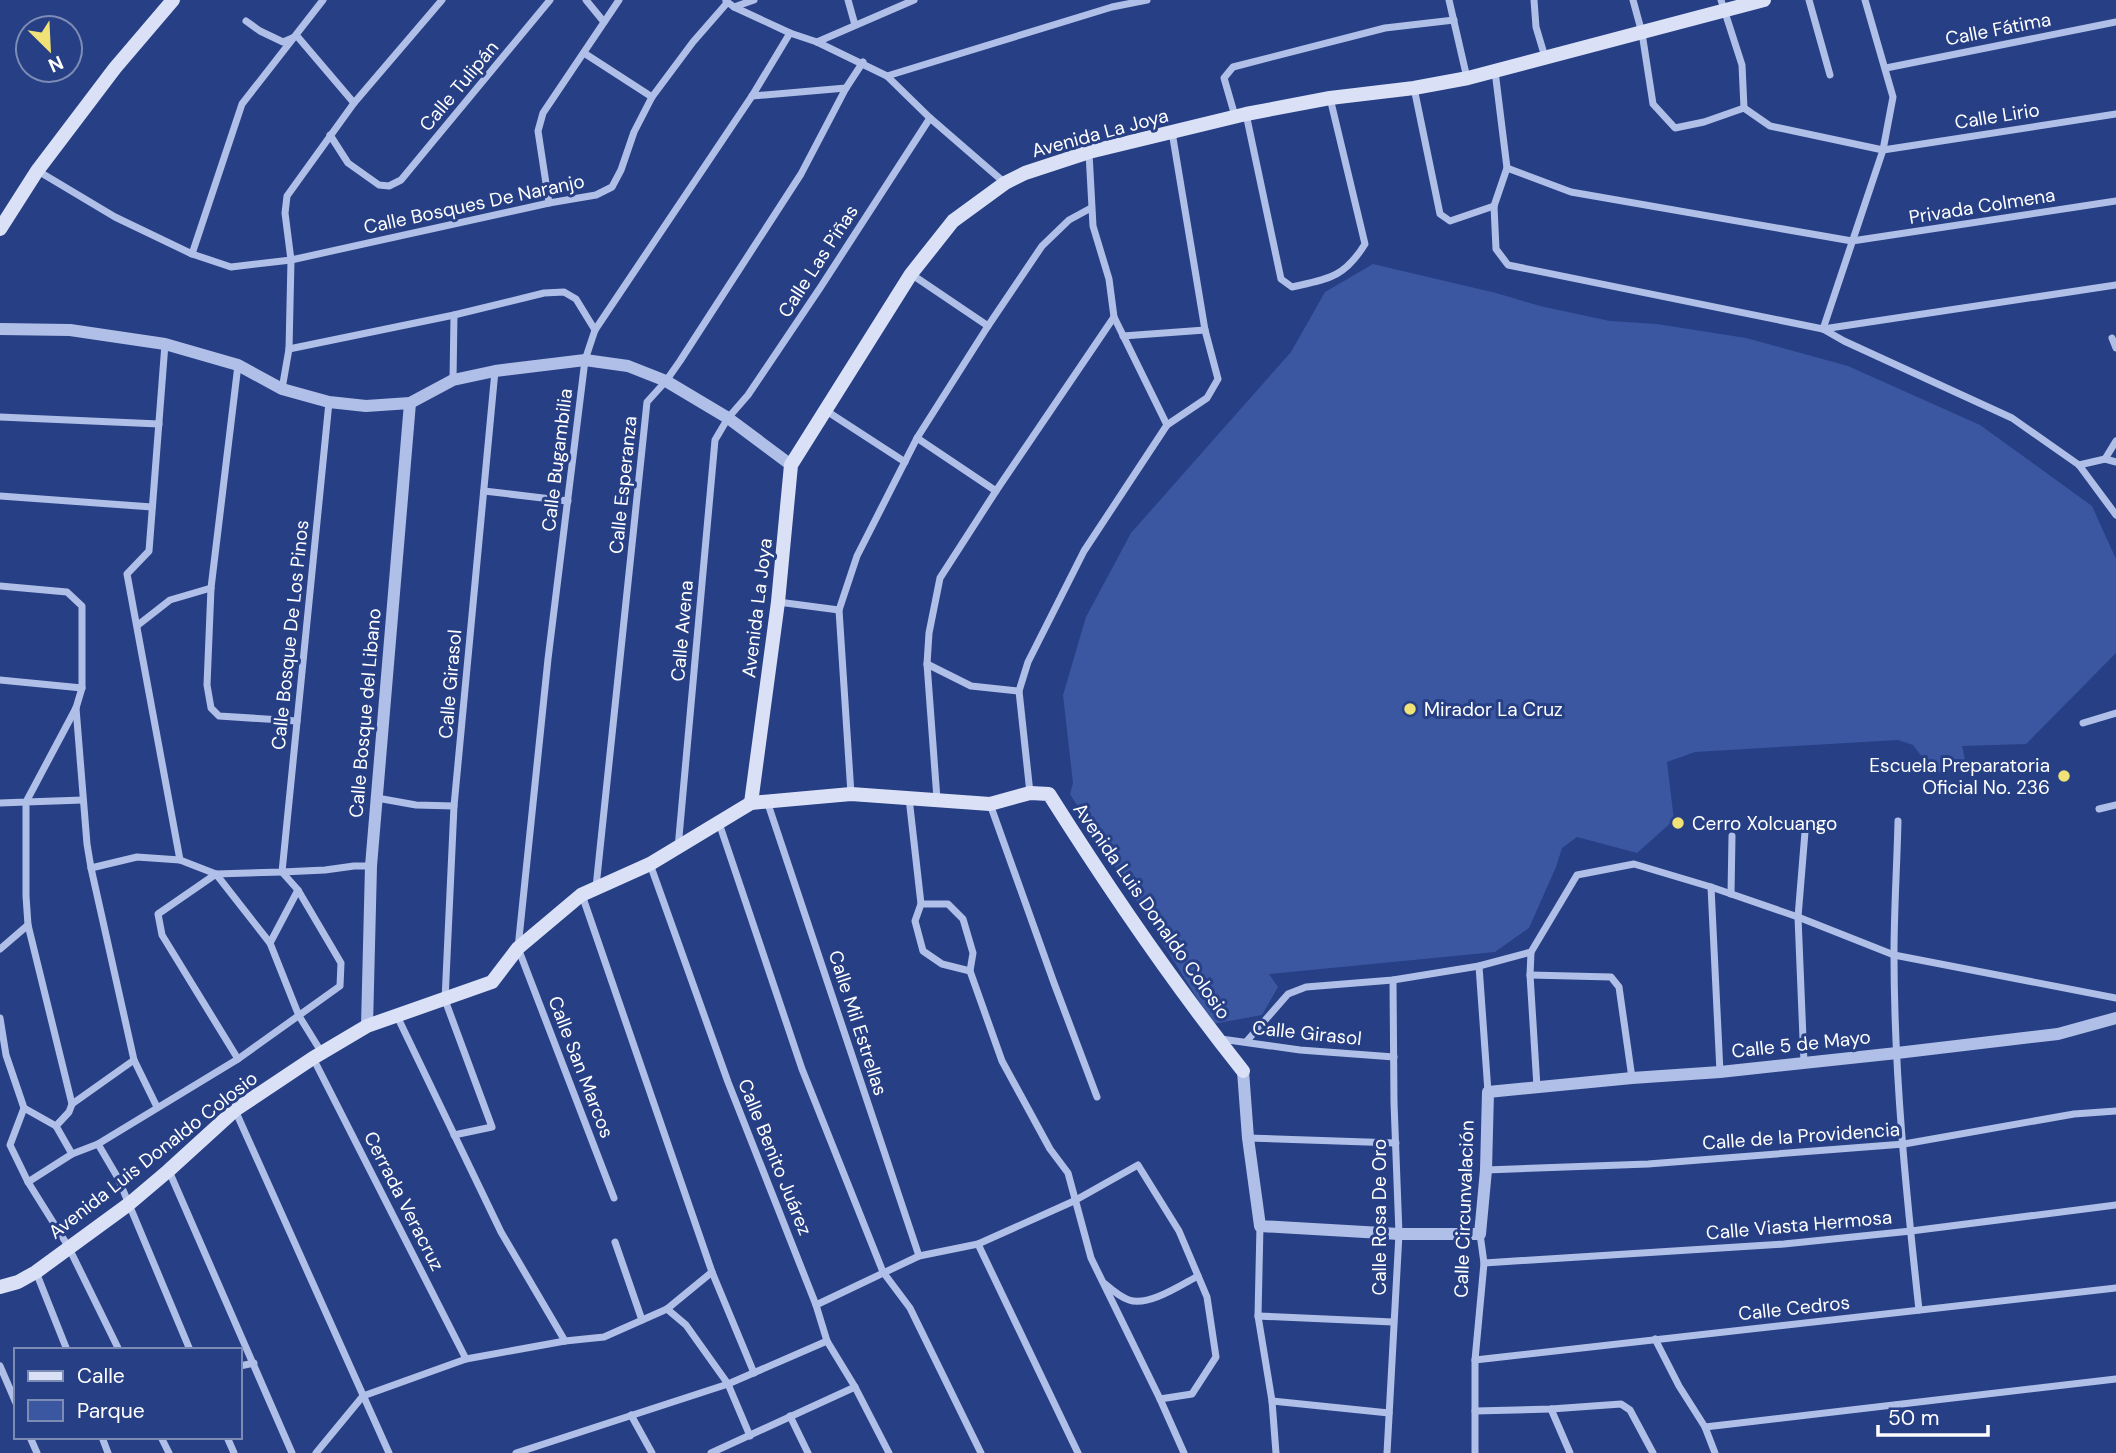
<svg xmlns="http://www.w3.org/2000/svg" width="2116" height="1453" viewBox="0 0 2116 1453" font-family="'DM Sans',sans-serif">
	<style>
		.green { fill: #3b57a1 }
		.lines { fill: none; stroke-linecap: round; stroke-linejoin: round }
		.minor { stroke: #b0bfe7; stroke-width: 7 }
		.tertiary { stroke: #b0bfe7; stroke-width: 12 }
		.secondary { stroke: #dae1f7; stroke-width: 14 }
		.poi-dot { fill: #f0e276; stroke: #273f84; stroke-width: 2.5 }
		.labels { text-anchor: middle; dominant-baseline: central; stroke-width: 6; stroke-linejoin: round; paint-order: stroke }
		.street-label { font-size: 19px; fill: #fff; stroke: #273f84 }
		.poi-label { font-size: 19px; fill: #fff; stroke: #273f84; text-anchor: start }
	</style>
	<rect width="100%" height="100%" fill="#273f84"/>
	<!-- green -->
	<polygon class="green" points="1373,264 1496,293 1540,306 1610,321 1657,324 1746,338 1848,366 1980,425 2092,506 2116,559 2116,653 2026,744 1962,746 1966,764 1935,774 1913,745 1898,740 1695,752 1667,762 1674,820 1637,853 1577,837 1562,848 1556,867 1529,928 1495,952 1269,974 1278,987 1262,1015 1213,1024 1070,794 1073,783 1063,695 1086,617 1131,533 1291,352 1325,292"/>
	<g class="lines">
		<!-- minor -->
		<g class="minor">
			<polyline points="586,0 604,22"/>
			<polyline points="848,0 855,25"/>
			<polyline points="1449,0 1467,78"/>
			<polyline points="1534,0 1536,27 1545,57"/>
			<polyline points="1633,0 1642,33 1653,104 1675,128 1704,122 1744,108"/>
			<polyline points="1721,0 1742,65 1744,108"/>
			<polyline points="1809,0 1830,75"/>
			<polyline points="726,1 734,7 790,33 817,42 887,76 930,118 1005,183"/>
			<polyline points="734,7 754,0"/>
			<polyline points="246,21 260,31 283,42 297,36 354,103"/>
			<polyline points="817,42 914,0"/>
			<polyline points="584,53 652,97"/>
			<polyline points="1886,68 2116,22"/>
			<polyline points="1495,71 1507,168 1494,206 1496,249 1508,265 1823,329 1844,341 2012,418 2079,465 2116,515"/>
			<polyline points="887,76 1112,7 1147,0"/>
			<polyline points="1414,88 1440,214 1450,221 1494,206"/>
			<polyline points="752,96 846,88"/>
			<polyline points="1744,108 1770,126 1883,150 2116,114"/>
			<path d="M1246,114L1281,279L1292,287C1328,279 1344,278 1365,244L1330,98"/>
			<polyline points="1235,116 1224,78 1233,67 1385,28 1454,20"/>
			<polyline points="330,135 348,163 379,185 389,186 401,180 550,0"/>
			<polyline points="1507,168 1571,192 1852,241 2116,201"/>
			<polyline points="38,171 115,217 192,254 231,267 291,260 549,203 596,195 612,187 621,170 634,132 652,97 693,42 727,3"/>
			<polyline points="549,203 538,131 543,113 619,0"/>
			<polyline points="192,254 242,104 323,0"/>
			<polyline points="911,274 988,326"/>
			<polyline points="1114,317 1167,425"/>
			<polyline points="1823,329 1883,150 1893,97 1865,0"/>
			<polyline points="1823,329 2116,285"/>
			<polyline points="1123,336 1205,330"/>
			<polyline points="2112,338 2116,348"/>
			<polyline points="165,344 149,551 127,574 180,860 216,874 282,872 329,402"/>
			<polyline points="289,349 454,315 544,293 564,292 576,299 595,330"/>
			<polyline points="238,365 211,588 207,685 211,708 219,716 297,721"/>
			<polyline points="453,380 454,315"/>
			<polyline points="282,389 289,349 291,260 285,213 287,196 354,103 442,0"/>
			<polyline points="825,410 905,462"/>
			<polyline points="0,417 159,424"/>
			<polyline points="917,438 996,491"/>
			<polyline points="2105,459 2116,441"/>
			<polyline points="2079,465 2105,459 2116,462"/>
			<polyline points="484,491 568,501"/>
			<polyline points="0,496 152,507"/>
			<polyline points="0,586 67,592 82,606 82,688 76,708 26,802 0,803"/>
			<polyline points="778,602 839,610"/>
			<polyline points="138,625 170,600 211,588"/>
			<polyline points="927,664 971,686 1019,691"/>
			<polyline points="0,680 82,688"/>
			<polyline points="76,708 87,844 91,868 137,857 180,860"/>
			<polyline points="2083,723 2116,713"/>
			<polyline points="1030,793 1019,691 1028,662 1084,551 1167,425 1207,398 1218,379 1205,330 1172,132"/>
			<polyline points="851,794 839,610 857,556 917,438 988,326 1042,246 1069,220 1091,208"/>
			<polyline points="377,798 416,805 454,806"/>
			<polyline points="909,798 921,904 948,904 963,919 973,953 970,971 1002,1061 1050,1149 1068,1173 1091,1258 1160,1399 1184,1453"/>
			<polyline points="937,799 927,664 929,633 940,578 996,491 1114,317 1109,279 1093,226 1089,153"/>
			<polyline points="767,801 919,1256"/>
			<polyline points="990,804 1054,983 1097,1097"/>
			<polyline points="2099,809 2116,805"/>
			<path d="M1898,821C1897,865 1894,910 1894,954C1894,1073 1906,1192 1919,1310"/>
			<polyline points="719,823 802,1069 883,1272 910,1308 981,1453"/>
			<polyline points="678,848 715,440 728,418 748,395 820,288 930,118"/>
			<polyline points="650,864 728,1082 816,1305 827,1341 855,1387 889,1453"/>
			<polyline points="91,868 134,1060 157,1107"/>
			<polyline points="596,887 647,402 666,381 680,361 801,174 846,88 863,62"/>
			<polyline points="1711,887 1720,1072"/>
			<polyline points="298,890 270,943 299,1016 322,1053"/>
			<polyline points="1731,894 1732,836"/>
			<polyline points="582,895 712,1272 754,1373"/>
			<polyline points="921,904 915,921 923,951 942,964 970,971"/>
			<polyline points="0,949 28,925"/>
			<polyline points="1531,952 1530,975 1537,1087"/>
			<polyline points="1479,966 1488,1092"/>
			<polyline points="1530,975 1611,977 1619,987 1632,1078"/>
			<polyline points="397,1016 501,1232 565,1341"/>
			<polyline points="0,1018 6,1055 24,1108 56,1126"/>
			<polyline points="1221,1039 1300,1050 1394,1057"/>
			<polyline points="1246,1042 1288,994 1306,987 1393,980 1479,966 1531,952 1577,875 1634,864 1711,887 1798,917 1894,955 2116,998"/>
			<polyline points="313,1058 466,1359"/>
			<polyline points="238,1059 162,935 158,914 216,874 270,943"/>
			<polyline points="1804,1063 1798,917 1805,832"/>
			<polyline points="72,1104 134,1060"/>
			<polyline points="24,1108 10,1145 28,1182 68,1246 119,1350"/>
			<polyline points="235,1110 389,1453"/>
			<polyline points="454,1135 492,1127 445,1000 454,806 495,371"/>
			<polyline points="1248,1138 1396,1143"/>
			<polyline points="98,1144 118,1178 190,1350"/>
			<polyline points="72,1154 56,1126 69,1112 72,1104 28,925 26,896 26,802 83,800"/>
			<polyline points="1486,1170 1648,1164 1904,1144 2074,1114 2116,1111"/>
			<polyline points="169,1171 292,1453"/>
			<polyline points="28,1182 72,1154 98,1144 238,1059 340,986 341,963 298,890 282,872 325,870 354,866 371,866"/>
			<polyline points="614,1198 518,948 548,659 585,360 595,330 752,96 790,33"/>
			<polyline points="1260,1226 1258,1316 1272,1401 1276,1453"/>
			<polyline points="615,1242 642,1320"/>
			<polyline points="978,1244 1078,1453"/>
			<polyline points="1484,1263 1784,1244 1911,1231 2116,1205"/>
			<polyline points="36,1272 67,1350"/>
			<path d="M1105,1284C1112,1290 1120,1297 1129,1300C1148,1307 1181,1285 1198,1276"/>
			<polyline points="816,1305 919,1256 978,1244 1074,1201 1138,1165 1179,1231 1207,1297 1216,1357 1192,1394 1160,1399"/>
			<polyline points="667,1309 686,1325 728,1384 750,1436"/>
			<polyline points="1258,1316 1393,1322"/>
			<polyline points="1655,1339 1679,1386 1705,1427 1715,1453"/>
			<polyline points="1475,1360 2116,1288"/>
			<polyline points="0,1366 16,1403"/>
			<polyline points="240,1366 254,1363"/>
			<polyline points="1272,1401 1389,1413"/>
			<polyline points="1551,1409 1570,1453"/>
			<polyline points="1475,1411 1551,1409 1621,1404 1630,1410 1653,1453"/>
			<polyline points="631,1415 652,1453"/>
			<polyline points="790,1416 808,1453"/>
			<polyline points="1705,1427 2116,1379"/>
			<polyline points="30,1437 37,1453"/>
			<polyline points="102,1437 108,1453"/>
			<polyline points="161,1437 169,1453"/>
			<polyline points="227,1437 234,1453"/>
			<polyline points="316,1453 363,1396 466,1359 565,1341 604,1337 667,1309 712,1272"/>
			<polyline points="516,1453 728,1384 827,1341"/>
			<polyline points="711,1453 855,1387"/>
			<polyline points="1387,1453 1399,1234 1394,1103 1393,980"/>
			<polyline points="1475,1453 1475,1360 1484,1263 1480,1234"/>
		</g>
		<!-- tertiary -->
		<g class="tertiary">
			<polyline points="0,329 70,330 165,344 238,365 282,389 329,402 366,406 410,403 453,380 495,371 585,360 628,366 666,381 728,418 791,465"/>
			<polyline points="367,1026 371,866 410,403"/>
			<polyline points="1243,1071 1248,1138 1260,1226 1399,1234 1480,1234 1486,1170 1488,1092 1632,1078 1720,1072 1897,1053 2058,1034 2116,1018"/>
		</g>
		<!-- secondary -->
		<g class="secondary">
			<polyline points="0,229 37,171 115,68 173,0"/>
			<polyline points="751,803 778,602 791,465 911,274 953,221 1005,183 1025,173 1089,152 1246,114 1330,98 1414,88 1468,78 1764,0"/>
			<path d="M0,1287L18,1282L36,1272L129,1204L168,1171L235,1110L313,1058L367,1026L492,982L518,948L581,895L650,864L751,803L851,794L990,804L1030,793L1049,794C1109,889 1173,983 1243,1071"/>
		</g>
	</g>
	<!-- markers -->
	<g class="poi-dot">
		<circle cx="1410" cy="709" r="7"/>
		<circle cx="2064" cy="776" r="7"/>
		<circle cx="1678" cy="823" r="7"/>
	</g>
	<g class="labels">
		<!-- street labels -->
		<g class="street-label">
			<text transform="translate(1998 29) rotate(-11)">Calle Fátima</text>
			<text transform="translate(459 86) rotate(-50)">Calle Tulipán</text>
			<text transform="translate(1997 116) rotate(-9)">Calle Lirio</text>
			<text transform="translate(1100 133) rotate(-15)">Avenida La Joya</text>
			<text transform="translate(474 204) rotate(-12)">Calle Bosques De Naranjo</text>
			<text transform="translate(1982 206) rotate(-9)">Privada Colmena</text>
			<text transform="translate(818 261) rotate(-57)">Calle Las Piñas</text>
			<text transform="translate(557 460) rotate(-83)">Calle Bugambilia</text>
			<text transform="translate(623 485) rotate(-84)">Calle Esperanza</text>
			<text transform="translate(757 608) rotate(-83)">Avenida La Joya</text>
			<text transform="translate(682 631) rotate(-85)">Calle Avena</text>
			<text transform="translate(290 635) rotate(-84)">Calle Bosque De Los Pinos</text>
			<text transform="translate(450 684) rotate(-85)">Calle Girasol</text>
			<text transform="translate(365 713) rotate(-85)">Calle Bosque del Libano</text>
			<text transform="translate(1152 911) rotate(55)">Avenida Luis Donaldo Colosio</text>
			<text transform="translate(858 1023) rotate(72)">Calle Mil Estrellas</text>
			<text transform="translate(1307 1033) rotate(6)">Calle Girasol</text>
			<text transform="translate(1801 1044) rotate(-6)">Calle 5 de Mayo</text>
			<text transform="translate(581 1067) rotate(69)">Calle San Marcos</text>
			<text transform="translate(1801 1136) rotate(-4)">Calle de la Providencia</text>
			<text transform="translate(153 1155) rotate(-38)">Avenida Luis Donaldo Colosio</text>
			<text transform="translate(775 1157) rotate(68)">Calle Benito Juárez</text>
			<text transform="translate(404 1201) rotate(63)">Cerrada Veracruz</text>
			<text transform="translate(1464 1209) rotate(-88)">Calle Circunvalación</text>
			<text transform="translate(1379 1217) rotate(-90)">Calle Rosa De Oro</text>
			<text transform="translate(1799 1225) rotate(-5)">Calle Viasta Hermosa</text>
			<text transform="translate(1794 1308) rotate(-6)">Calle Cedros</text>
		</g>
		<!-- poi labels -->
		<g class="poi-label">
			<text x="1424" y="709">Mirador La Cruz</text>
			<text x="2050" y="765" text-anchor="end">Escuela Preparatoria<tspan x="2050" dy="22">Oficial No. 236</tspan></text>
			<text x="1692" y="823">Cerro Xolcuango</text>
		</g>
	</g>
	<!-- legend -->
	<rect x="14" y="1348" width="228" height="91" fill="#273f84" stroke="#7d8cb5" stroke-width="2"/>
	<rect x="28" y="1371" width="35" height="10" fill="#dae1f7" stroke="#7d8cb5" stroke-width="2"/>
	<text x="77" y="1383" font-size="21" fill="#ffffff">Calle</text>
	<rect x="28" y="1400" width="35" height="21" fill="#3b57a1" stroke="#7d8cb5" stroke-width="2"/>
	<text x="77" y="1418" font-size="21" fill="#ffffff">Parque</text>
	<!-- north arrow -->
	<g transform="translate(49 49) rotate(156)"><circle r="33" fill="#273f84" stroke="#7d8cb5" stroke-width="2"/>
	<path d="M0-5L12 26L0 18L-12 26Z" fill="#f0e276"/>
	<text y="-10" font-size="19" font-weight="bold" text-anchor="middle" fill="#ffffff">N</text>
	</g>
	<!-- scale -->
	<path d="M1878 1425v10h110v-10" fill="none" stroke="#ffffff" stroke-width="3.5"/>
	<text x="1888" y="1425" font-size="21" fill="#ffffff" stroke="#273f84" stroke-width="5" paint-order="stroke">50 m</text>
</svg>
